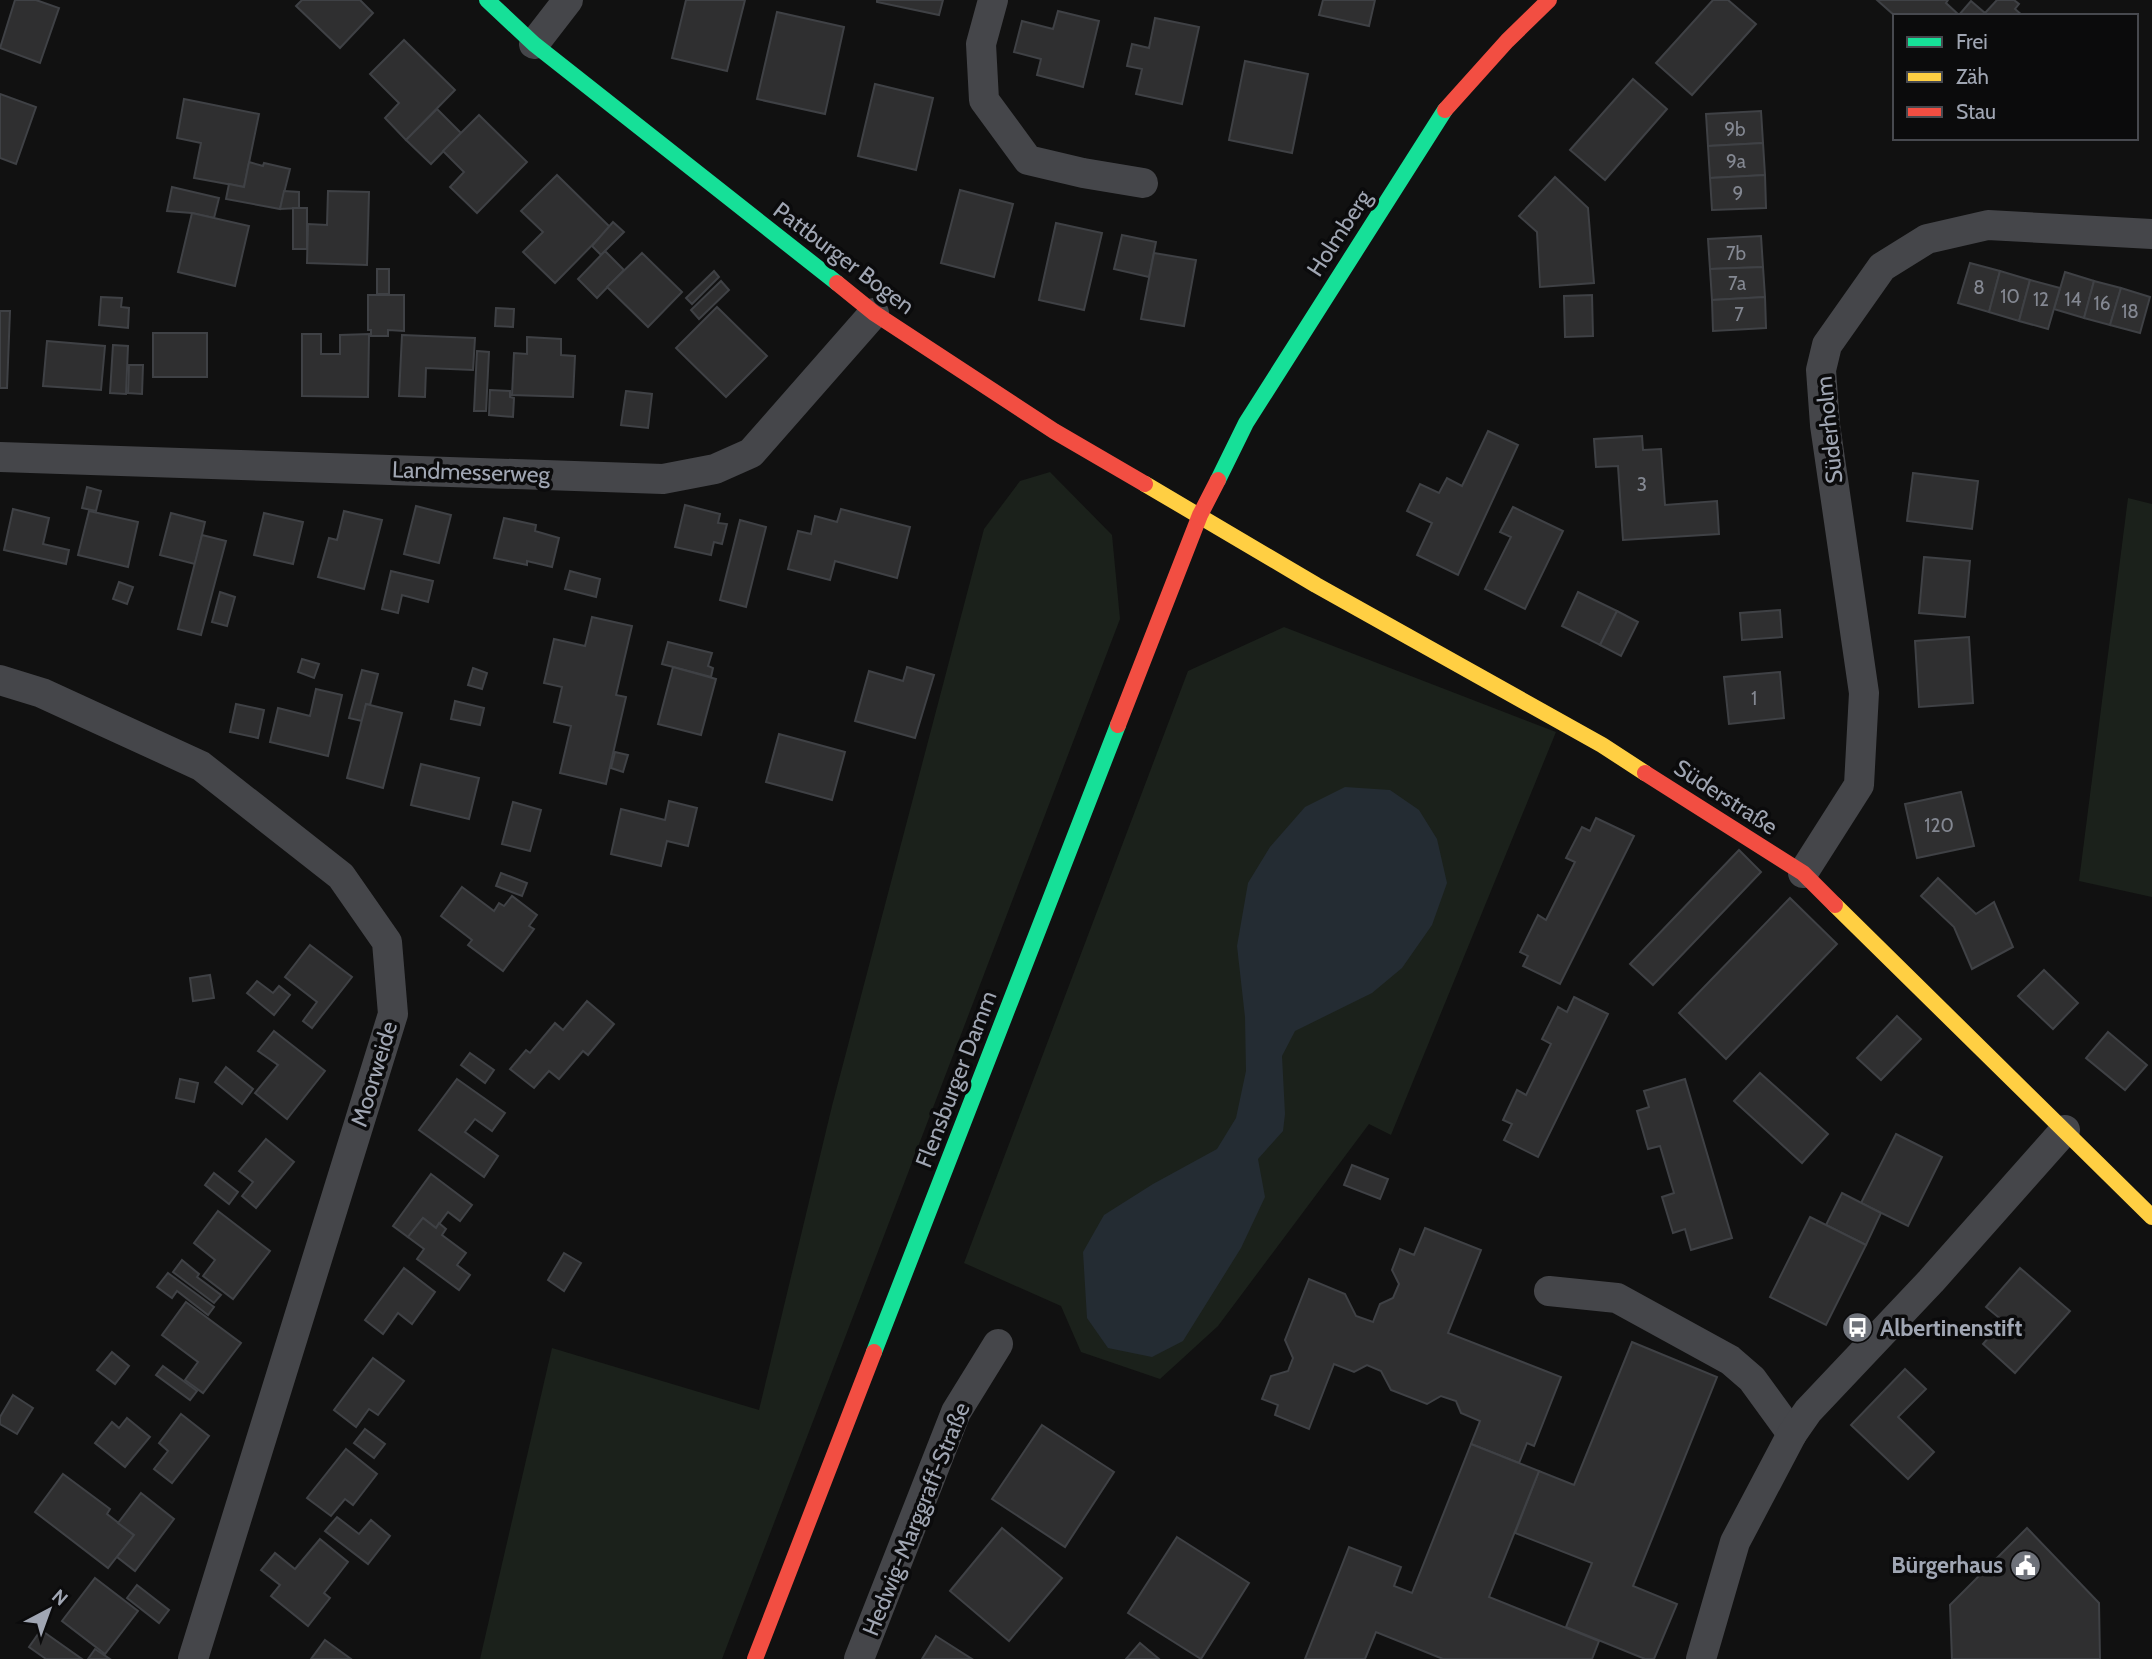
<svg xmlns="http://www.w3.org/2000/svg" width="2152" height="1659" viewBox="0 0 2152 1659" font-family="Cabin,sans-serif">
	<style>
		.green { fill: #1b211b }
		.water { fill: #242c33 }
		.building { fill: #2f2f30; stroke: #3f4145; stroke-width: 2 }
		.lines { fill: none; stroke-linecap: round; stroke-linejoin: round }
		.street { stroke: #45464a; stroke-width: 30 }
		.fast { stroke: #16e098; stroke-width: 16 }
		.slow { stroke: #ffcf43; stroke-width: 16 }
		.jam { stroke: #f24e42; stroke-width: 16 }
		.labels { text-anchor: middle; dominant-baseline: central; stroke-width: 7; stroke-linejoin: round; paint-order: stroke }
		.number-label { font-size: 19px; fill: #848892 }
		.street-label { font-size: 23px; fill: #a0a6b3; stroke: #0b0b0c }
		.poi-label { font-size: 23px; font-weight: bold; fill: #a0a6b3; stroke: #0b0b0c; text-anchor: start }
	</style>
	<rect width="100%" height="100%" fill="#111"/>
	<!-- green -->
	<g class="green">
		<polygon points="1050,472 1112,535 1120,619 722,1659 480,1659 552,1348 759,1410 832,1106 984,529 1020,481"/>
		<polygon points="2128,498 2152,504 2152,897 2079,881"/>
		<polygon points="1284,627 1556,732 1391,1135 1369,1124 1218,1326 1160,1379 1081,1352 1061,1306 964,1263 1188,671"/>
	</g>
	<!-- water -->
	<polygon class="water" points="1345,787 1390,790 1419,810 1437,839 1447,883 1432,925 1402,968 1372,993 1295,1031 1282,1056 1285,1114 1283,1131 1258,1159 1265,1197 1241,1248 1183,1341 1152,1357 1108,1348 1087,1318 1083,1252 1104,1215 1153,1184 1217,1149 1236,1118 1246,1071 1245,1017 1237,946 1248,883 1270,847 1305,807"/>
	<!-- building -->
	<g class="building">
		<polygon points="15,0 36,0 59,8 40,63 0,48"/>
		<polygon points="302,0 360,0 373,13 340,48 296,6"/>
		<polygon points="686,0 745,0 727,71 672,58"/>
		<polygon points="877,0 943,0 939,15 877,2"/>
		<polygon points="1323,0 1375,0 1369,26 1319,15"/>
		<polygon points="1713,0 1728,0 1756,24 1692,95 1656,63"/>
		<polygon points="1877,0 1948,0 1946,3 1959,15 1971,1 1985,13 1997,0 2014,0 2019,4 2015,9 2023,16 1895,16"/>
		<polygon points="1058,11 1099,21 1083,87 1037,75 1041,59 1014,52 1022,21 1053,29"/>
		<polygon points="777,12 844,27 825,114 757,99"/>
		<polygon points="1155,18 1199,27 1182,104 1136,94 1142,69 1127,66 1132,44 1149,48"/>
		<polygon points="404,40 455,90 406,140 385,118 399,103 370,74"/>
		<polygon points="1245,61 1308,74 1292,153 1229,140"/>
		<polygon points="1633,79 1667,109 1605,180 1570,150"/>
		<polygon points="875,84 933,98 916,170 858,156"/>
		<polygon points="0,94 36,107 16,164 0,158"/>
		<polygon points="184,99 259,114 244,187 194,178 201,143 177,138"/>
		<polygon points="437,109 461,133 431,164 406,140"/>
		<polygon points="1761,111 1763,143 1708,146 1706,114"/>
		<polygon points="479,115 527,162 477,213 450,187 464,172 443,151"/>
		<polygon points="1763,143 1765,175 1710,178 1708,146"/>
		<polygon points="249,162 263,166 264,163 290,169 280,209 226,199 229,184 244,187"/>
		<polygon points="557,175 610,227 555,283 523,252 543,232 521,211"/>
		<polygon points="1765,175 1766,208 1712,210 1710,178"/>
		<polygon points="1555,177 1588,208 1594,283 1540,287 1537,232 1519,216"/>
		<polygon points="172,187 219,198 214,218 192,213 167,211"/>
		<polygon points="960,190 1013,204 994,277 941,263"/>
		<polygon points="284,191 299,192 299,208 280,209"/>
		<polygon points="328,191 369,192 367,265 307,263 308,224 327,225"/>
		<rect x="293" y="208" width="14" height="41"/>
		<polygon points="192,213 249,226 235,286 178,272"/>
		<polygon points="613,222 624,232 601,255 592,246"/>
		<polygon points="1056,223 1102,233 1084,310 1039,300"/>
		<polygon points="1122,235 1156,242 1149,277 1114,269"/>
		<polygon points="1761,236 1763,267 1710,269 1708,239"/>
		<polygon points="605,251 624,270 597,298 578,279"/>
		<polygon points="642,253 682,292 648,327 607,287"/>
		<polygon points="1154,253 1196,260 1184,326 1141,319"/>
		<polygon points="1970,263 2000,271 1989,312 1958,303"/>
		<polygon points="1763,267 1765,297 1712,300 1710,269"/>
		<rect x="377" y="269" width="12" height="25"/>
		<polygon points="714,271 719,277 692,304 686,298"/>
		<polygon points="2000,271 2030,280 2019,321 1989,312"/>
		<polygon points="2065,272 2094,281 2084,318 2054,309"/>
		<polygon points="2030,280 2060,288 2048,329 2019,321"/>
		<polygon points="721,281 729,290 699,319 691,310"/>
		<polygon points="2094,281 2121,288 2110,325 2084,318"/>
		<polygon points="2121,288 2150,297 2140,333 2110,325"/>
		<polygon points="368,295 404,295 404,331 388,330 388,336 371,336 371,330 368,330"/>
		<polygon points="1592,295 1593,336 1565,337 1564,296"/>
		<polygon points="101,297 122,298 121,307 129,308 128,328 99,325"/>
		<polygon points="1765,297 1766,328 1713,331 1712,300"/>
		<polygon points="717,307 767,356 726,397 676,348"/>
		<polygon points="496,308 514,309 513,327 495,326"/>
		<polygon points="0,311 10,311 7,388 0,388"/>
		<rect x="153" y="333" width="54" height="44"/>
		<polygon points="302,334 321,334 321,354 340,354 340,335 369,334 368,397 302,396"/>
		<polygon points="402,335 475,338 473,370 426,368 425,397 399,396"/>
		<polygon points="527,337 561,339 561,355 575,356 573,397 512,395 514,353 527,354"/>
		<polygon points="47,341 105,346 101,390 43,386"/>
		<polygon points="113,345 128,346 126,394 110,393"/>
		<polygon points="477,351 489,352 486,411 474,411"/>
		<polygon points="129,365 143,365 142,394 128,393"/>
		<polygon points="490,390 510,391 510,397 514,398 513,417 489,415"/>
		<polygon points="626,391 652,394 648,428 621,425"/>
		<polygon points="1488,431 1518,445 1458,575 1417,555 1432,523 1407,511 1420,484 1439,493 1447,478 1462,486"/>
		<polygon points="1642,436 1643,450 1661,449 1665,505 1717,501 1719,534 1623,540 1618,466 1596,467 1594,439"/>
		<polygon points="1913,473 1978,481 1972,529 1907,521"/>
		<polygon points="87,487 101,491 96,511 82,508"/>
		<polygon points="685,505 720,514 718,523 727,524 722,544 714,542 711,555 675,547"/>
		<polygon points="416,506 451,515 439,563 404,554"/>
		<polygon points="1513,507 1563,531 1525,609 1485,589 1511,537 1500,532"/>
		<polygon points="13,509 49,518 43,544 69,550 66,564 4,550"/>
		<polygon points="841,509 910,527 897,578 835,561 830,580 788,569 798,531 811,534 815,516 837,522"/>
		<polygon points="89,511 138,522 128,567 78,555"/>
		<polygon points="344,511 382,520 364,589 318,577 329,538 337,540"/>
		<polygon points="171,513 205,522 195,564 160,555"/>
		<polygon points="264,513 303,522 293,564 254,555"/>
		<polygon points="504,518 536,525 535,531 559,538 552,567 527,561 527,565 494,558"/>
		<polygon points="740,520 766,527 746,607 720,600"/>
		<polygon points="202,535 226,541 201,635 178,629"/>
		<polygon points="1924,557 1970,561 1965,617 1919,613"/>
		<polygon points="391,571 433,581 428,602 402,595 398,613 382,609"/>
		<polygon points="570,571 600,579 596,597 565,589"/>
		<polygon points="119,582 133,587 127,604 113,599"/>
		<polygon points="220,592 235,597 227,626 212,622"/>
		<polygon points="1578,592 1617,611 1600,645 1562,626"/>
		<polygon points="1780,610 1782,637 1742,640 1740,613"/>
		<polygon points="1617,611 1638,622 1621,656 1600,645"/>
		<polygon points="592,617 632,626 616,695 626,697 606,784 560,773 571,726 554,722 562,687 544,683 554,639 585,646"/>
		<polygon points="1969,637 1973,703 1919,707 1915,641"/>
		<polygon points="668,642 712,653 708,666 713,668 711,677 662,664"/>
		<polygon points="302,659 319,664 314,678 298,672"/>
		<polygon points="673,667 716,679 701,735 658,724"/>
		<polygon points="907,667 934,675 915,738 855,721 869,671 903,681"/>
		<polygon points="473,668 487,673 482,689 468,685"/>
		<polygon points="362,670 378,674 370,705 366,704 362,721 349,718"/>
		<polygon points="1780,672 1784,718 1729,724 1724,677"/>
		<polygon points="316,689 342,695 328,756 270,742 278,708 310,716"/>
		<polygon points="455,701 484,708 480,725 451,719"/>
		<polygon points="236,704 264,710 258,738 230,732"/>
		<polygon points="366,704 402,713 383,788 347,778"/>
		<polygon points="779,734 845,752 832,800 766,782"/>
		<polygon points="615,752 628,755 623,772 611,768"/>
		<polygon points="421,764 479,778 469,819 411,805"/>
		<polygon points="1961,792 1974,846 1917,858 1905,804"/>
		<polygon points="669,801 697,808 688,846 667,841 661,866 611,854 621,809 665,820"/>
		<polygon points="513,802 541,810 530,851 502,844"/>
		<polygon points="1596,818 1634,836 1560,984 1523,966 1528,956 1520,952 1538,915 1546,920 1575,862 1566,858 1582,827 1590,831"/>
		<polygon points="1739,850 1761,872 1653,985 1630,964"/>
		<polygon points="501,873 527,883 522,896 496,886"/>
		<polygon points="1938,878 1976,914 1994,902 2013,947 1972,969 1954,927 1921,896"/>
		<polygon points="462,887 494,911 499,903 504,906 512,896 537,915 529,926 534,929 503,971 468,945 472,940 441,916"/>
		<polygon points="1790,898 1837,944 1726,1059 1679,1013"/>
		<polygon points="310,945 352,977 312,1028 303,1021 317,1002 285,977"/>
		<polygon points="2044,970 2078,1003 2053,1029 2018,996"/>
		<polygon points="210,975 214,998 193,1001 190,978"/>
		<polygon points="257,981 273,993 279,986 290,995 274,1015 247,993"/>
		<polygon points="1574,997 1608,1014 1538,1157 1504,1140 1512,1124 1503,1120 1517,1090 1526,1095 1551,1044 1542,1039 1558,1007 1567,1012"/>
		<polygon points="587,1001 614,1024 588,1055 583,1051 559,1079 549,1071 534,1088 510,1069 526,1050 530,1053 555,1023 563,1030"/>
		<polygon points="1897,1016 1921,1039 1881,1080 1857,1058"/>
		<polygon points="274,1031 325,1071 287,1119 255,1093 278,1065 258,1051"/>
		<polygon points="2108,1032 2147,1065 2125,1090 2086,1058"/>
		<polygon points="470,1053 494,1070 485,1083 461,1065"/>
		<polygon points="226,1067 253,1089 242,1104 215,1082"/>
		<polygon points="1760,1073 1828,1134 1802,1163 1734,1101"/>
		<polygon points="180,1079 198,1083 194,1102 176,1098"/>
		<polygon points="457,1079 505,1113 492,1131 475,1119 465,1132 498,1156 484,1177 419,1130"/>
		<polygon points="1685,1079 1732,1238 1691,1250 1685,1229 1673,1233 1662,1197 1674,1193 1660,1146 1648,1149 1637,1111 1649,1107 1644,1091"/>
		<polygon points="1896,1134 1942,1157 1908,1226 1861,1203"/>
		<polygon points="266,1139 294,1162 256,1208 242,1196 253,1182 239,1171"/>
		<polygon points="1352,1165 1388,1179 1380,1199 1344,1185"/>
		<polygon points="214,1173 238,1192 229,1204 205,1185"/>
		<polygon points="431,1174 472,1205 460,1221 448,1212 436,1228 423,1218 408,1237 393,1226"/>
		<polygon points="1842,1193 1881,1213 1866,1245 1826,1225"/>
		<polygon points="218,1211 270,1251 233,1299 203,1276 215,1260 194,1243"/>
		<polygon points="1810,1217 1866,1245 1826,1325 1770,1297"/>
		<polygon points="423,1218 436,1228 439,1223 446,1229 442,1235 466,1253 457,1265 470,1275 459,1290 417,1259 424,1249 408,1237"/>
		<polygon points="1425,1228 1481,1250 1448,1333 1561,1377 1534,1446 1527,1443 1519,1463 1471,1444 1480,1421 1461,1413 1456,1401 1441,1396 1427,1404 1391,1390 1381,1371 1367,1365 1354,1372 1334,1364 1309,1429 1275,1415 1278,1405 1262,1399 1271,1376 1288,1371 1293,1358 1285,1340 1309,1279 1345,1294 1356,1316 1373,1322 1380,1304 1393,1298 1399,1284 1392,1270 1400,1249 1414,1255"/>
		<polygon points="564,1253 581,1263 564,1291 548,1280"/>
		<polygon points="182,1260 199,1274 197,1277 221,1295 214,1303 173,1272"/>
		<polygon points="404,1268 435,1292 412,1324 398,1313 383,1334 365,1320"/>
		<polygon points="2020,1268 2070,1311 2015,1373 1983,1344 2003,1321 1986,1307"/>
		<polygon points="168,1273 214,1307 208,1315 177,1291 172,1298 157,1287"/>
		<polygon points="186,1302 241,1343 203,1393 185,1380 198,1362 162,1335"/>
		<polygon points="1632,1342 1717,1377 1633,1586 1677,1604 1654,1659 1645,1659 1566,1627 1592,1563 1515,1533 1539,1471 1574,1485"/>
		<polygon points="112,1352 129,1366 115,1384 97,1370"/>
		<polygon points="373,1358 404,1381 378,1415 369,1409 356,1427 334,1410"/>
		<polygon points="163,1366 197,1391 190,1400 156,1375"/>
		<polygon points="1905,1369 1926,1389 1898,1417 1934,1452 1908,1479 1851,1425"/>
		<polygon points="13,1395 33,1408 17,1434 0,1424 0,1417"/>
		<polygon points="181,1414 209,1436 172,1483 154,1469 168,1451 159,1443"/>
		<polygon points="127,1418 150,1437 125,1467 95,1443 112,1422 119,1428"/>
		<polygon points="1042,1425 1114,1472 1065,1547 992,1499"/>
		<polygon points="365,1429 385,1444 374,1458 354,1443"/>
		<polygon points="1471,1444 1539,1471 1489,1597 1599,1641 1592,1659 1443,1659 1376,1632 1365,1659 1305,1659 1349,1547 1401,1567 1394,1586 1412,1593"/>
		<polygon points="346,1449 377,1474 353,1505 345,1499 331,1516 307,1498"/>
		<polygon points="63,1474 110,1509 107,1514 134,1535 108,1568 35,1512"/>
		<polygon points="141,1493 174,1519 135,1571 117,1557 134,1535 118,1523"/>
		<polygon points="337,1517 359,1534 371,1520 390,1536 368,1564 325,1531"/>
		<polygon points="1002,1528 1062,1578 1009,1641 950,1591"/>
		<polygon points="2027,1528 2099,1603 2100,1659 1952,1659 1950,1605"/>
		<polygon points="1177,1537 1249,1583 1201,1659 1128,1613"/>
		<polygon points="320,1539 348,1562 324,1593 330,1598 308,1626 271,1596 280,1585 261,1570 275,1553 295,1569"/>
		<polygon points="95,1578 138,1611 105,1654 62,1621"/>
		<polygon points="137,1585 169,1610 159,1623 127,1598"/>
		<polygon points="41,1630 82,1659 46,1659 29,1647"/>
		<polygon points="936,1636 972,1659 922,1659"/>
		<polygon points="325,1640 351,1659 311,1659"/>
		<polygon points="1140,1643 1159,1659 1126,1659"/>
		<polygon points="95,1649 110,1659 88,1659"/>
	</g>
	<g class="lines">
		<!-- street -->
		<g class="street">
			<polyline points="993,0 981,44 984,100 1028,160 1083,173 1143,183"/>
			<polyline points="534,44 568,0"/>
			<polyline points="0,457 663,479 715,469 751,453 874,313"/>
			<polyline points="0,680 42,693 201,766 341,876 387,942 393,1014 193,1659"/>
			<polyline points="1803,873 1859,785 1864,693 1825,425 1821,370 1827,345 1882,267 1927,239 1988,225 2152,234"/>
			<polyline points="1549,1291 1617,1298 1730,1360 1752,1379 1792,1434"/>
			<polyline points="859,1659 956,1412 998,1344"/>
			<polyline points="1701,1659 1735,1542 1792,1434 1808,1411 1931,1281 2065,1130"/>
		</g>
		<!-- fast -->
		<g class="fast">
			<polyline points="487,0 534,44 837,283"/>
			<polyline points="1218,480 1246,423 1445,110"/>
			<polyline points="874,1352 1118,725"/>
		</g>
		<!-- slow -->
		<g class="slow">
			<polyline points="1145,484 1316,585 1602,745 1645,773"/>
			<polyline points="1835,905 2152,1217"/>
		</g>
		<!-- jam -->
		<g class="jam">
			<polyline points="1445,110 1507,41 1549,0"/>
			<polyline points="837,283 874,313 1054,431 1145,484"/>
			<polyline points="1118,725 1200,515 1218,480"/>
			<polyline points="1645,773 1803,873 1835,905"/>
			<polyline points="755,1659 874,1352"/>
		</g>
	</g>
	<!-- icons -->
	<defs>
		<symbol id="bus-disc" viewBox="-11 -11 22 22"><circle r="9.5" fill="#6e727a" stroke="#0b0b0c"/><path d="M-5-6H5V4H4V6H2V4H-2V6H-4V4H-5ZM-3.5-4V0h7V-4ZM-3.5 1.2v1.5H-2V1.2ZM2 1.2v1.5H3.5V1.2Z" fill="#fff"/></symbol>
		<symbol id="civic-disc" viewBox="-11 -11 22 22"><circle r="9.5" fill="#6e727a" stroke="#0b0b0c"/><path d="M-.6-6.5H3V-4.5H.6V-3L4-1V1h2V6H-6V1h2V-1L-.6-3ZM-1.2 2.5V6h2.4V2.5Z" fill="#fff"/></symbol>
	</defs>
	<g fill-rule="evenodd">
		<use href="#bus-disc" x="1840" y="1310" width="35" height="35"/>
		<use href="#civic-disc" x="2008" y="1548" width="35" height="35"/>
	</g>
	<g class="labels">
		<!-- number labels -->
		<g class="number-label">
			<text x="1735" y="129">9b</text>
			<text x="1736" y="161">9a</text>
			<text x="1738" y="193">9</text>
			<text x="1736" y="253">7b</text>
			<text x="1737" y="283">7a</text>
			<text x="1979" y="287">8</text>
			<text x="2010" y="296">10</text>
			<text x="2041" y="299">12</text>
			<text x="2073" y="299">14</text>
			<text x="2102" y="303">16</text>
			<text x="2130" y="311">18</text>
			<text x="1739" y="314">7</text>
			<text x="1642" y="484">3</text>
			<text x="1754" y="698">1</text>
			<text x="1939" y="825">120</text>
		</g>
		<!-- street labels -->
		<g class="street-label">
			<text transform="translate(1339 233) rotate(-57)">Holmberg</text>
			<text transform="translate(844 258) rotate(37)">Pattburger Bogen</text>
			<text transform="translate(1829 430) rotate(-96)">Süderholm</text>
			<text transform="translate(471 472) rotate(2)">Landmesserweg</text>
			<text transform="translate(1726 797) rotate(33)">Süderstraße</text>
			<text transform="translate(374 1074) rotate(-73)">Moorweide</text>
			<text transform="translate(956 1079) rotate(-69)">Flensburger Damm</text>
			<text transform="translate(916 1519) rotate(-68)">Hedwig-Marggraff-Straße</text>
		</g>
		<!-- poi labels -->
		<g class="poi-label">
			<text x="1880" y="1328">Albertinenstift</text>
			<text x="2003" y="1565" text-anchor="end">Bürgerhaus</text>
		</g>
	</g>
	<!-- legend -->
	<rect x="1893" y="14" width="245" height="126" fill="#0b0b0c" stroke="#47494f" stroke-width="2"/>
	<rect x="1907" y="37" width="35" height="10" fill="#16e098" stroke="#47494f" stroke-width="2"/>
	<text x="1956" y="49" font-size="21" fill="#a0a6b3">Frei</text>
	<rect x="1907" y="72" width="35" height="10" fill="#ffcf43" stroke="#47494f" stroke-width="2"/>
	<text x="1956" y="84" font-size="21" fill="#a0a6b3">Zäh</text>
	<rect x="1907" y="107" width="35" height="10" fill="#f24e42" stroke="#47494f" stroke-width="2"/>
	<text x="1956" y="119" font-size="21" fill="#a0a6b3">Stau</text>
	<!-- north arrow -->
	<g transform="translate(49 1610) rotate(41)" stroke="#0b0b0c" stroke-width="5" paint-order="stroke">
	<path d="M0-5L12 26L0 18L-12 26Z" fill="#a0a6b3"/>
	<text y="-10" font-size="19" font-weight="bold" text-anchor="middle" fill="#a0a6b3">N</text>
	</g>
</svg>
